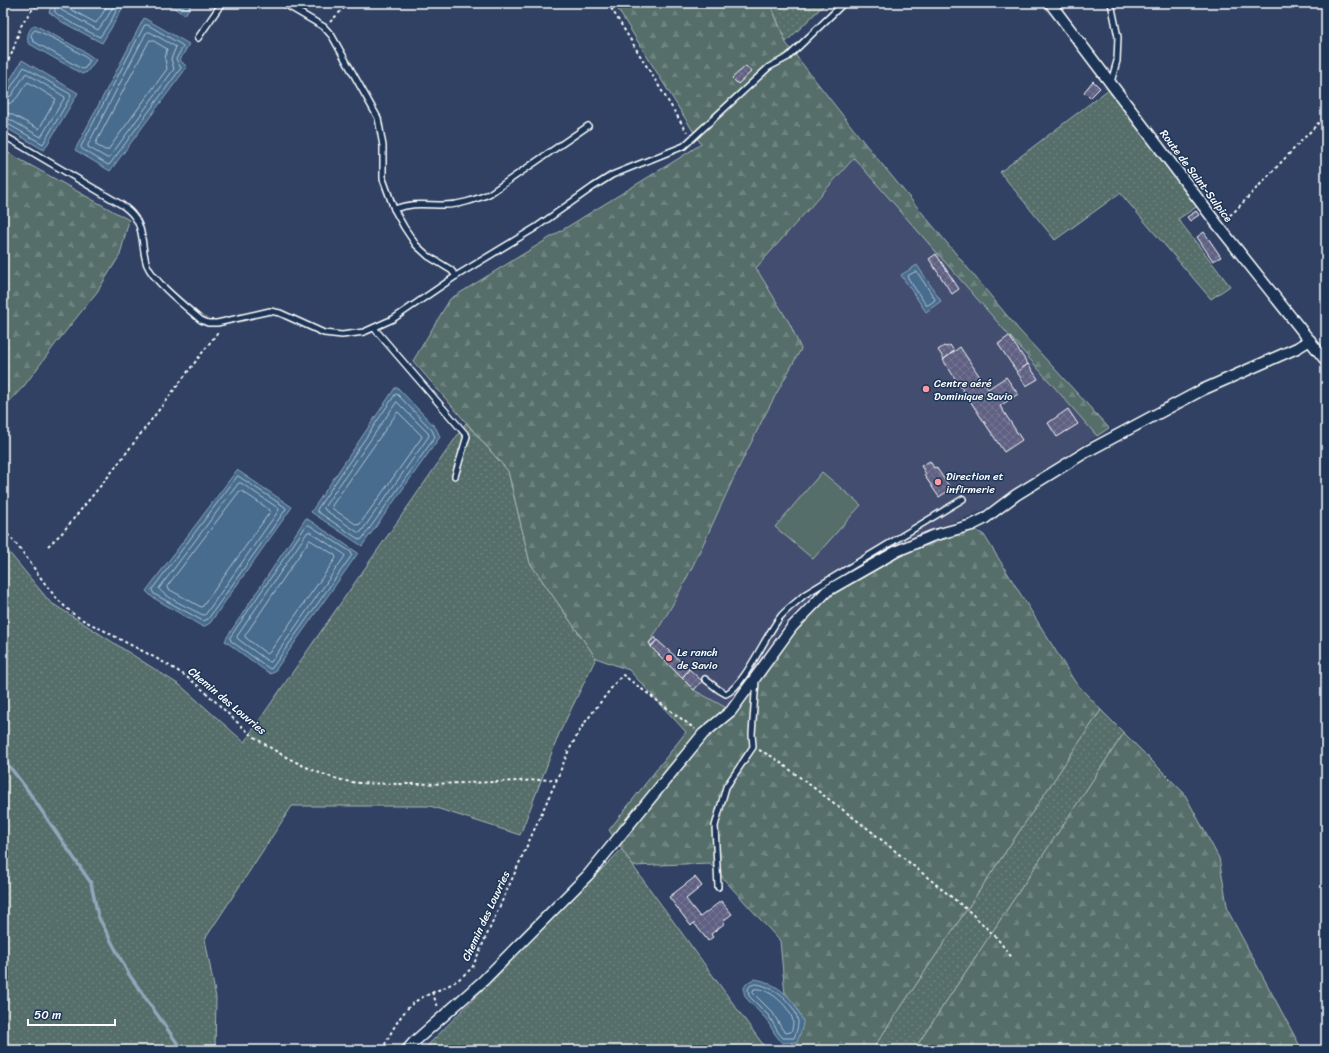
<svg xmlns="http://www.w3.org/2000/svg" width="1329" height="1053" viewBox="0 0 1329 1053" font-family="Sriracha,sans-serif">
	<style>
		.built { fill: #424e6f }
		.grass { fill: url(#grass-dots); stroke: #aab6b4 }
		.forest { fill: url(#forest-firs); stroke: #aab6b4 }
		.pitch { fill: #556e6a; stroke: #aab6b4 }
		.water { fill: #476c8e; stroke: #91a7bb }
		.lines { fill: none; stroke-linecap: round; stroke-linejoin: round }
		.shore { stroke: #b5c4d2; stroke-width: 1 }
		.stream { stroke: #91a7bb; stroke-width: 3.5 }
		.building { fill: url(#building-cross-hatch); stroke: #fff }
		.lane-casing { stroke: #fff; stroke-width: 8 }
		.street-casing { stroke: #fff; stroke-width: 13 }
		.path { stroke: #fff; stroke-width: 2; stroke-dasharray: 3 3; stroke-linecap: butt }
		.lane { stroke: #1d3557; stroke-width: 5 }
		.street { stroke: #1d3557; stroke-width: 10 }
		.poi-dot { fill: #ff9aa2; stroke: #1d3557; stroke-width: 1.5 }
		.labels { text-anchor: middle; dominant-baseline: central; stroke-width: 3; stroke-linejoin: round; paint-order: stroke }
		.street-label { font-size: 11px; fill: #fff; stroke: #1d3557 }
		.poi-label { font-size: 11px; fill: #fff; stroke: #1d3557; text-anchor: start }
	</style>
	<defs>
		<pattern id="grass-dots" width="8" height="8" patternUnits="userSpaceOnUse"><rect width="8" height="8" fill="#556e6a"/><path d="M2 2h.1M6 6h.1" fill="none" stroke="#6e8480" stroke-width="1.8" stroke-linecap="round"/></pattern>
		<pattern id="forest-firs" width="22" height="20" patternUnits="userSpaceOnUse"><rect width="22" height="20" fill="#556e6a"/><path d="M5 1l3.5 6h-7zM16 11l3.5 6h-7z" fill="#6e8480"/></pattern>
		<pattern id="building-cross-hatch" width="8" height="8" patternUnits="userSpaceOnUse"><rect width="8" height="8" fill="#5f6082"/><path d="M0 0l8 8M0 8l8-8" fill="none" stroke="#777895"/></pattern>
	</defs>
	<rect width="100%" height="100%" fill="#304163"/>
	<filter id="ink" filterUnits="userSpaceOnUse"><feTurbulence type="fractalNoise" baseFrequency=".025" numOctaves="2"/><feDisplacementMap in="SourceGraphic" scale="8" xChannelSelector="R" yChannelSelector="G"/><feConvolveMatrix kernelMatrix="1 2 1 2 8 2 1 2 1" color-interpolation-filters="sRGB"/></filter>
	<g filter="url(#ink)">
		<!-- built -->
		<polygon class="built" points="866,145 1019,330 1109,428 981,511 949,524 914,536 825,588 785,621 761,662 725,708 694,690 651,647 649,643 663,622 703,544 751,443 790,324 756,268"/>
		<!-- grass -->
		<g class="grass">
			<polygon points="770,3 826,3 786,42"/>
			<polygon points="1109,89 1198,206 1178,219 1230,286 1211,299 1120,193 1055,240 1000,172"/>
			<polygon points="466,423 508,471 530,563 596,658 559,734 520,835 430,806 292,806 205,939 216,998 215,1050 3,1050 3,545 50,602 181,686 244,742"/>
			<polygon points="1101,710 1124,733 914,1050 872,1050"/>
			<polygon points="622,849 633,866 767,1050 423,1050"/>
		</g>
		<!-- forest -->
		<g class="forest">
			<path d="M614,3H770L786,43L866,145L1019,330L1109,428L1097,436L854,158L756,268L790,324L801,349C784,380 766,411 751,443C717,509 691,581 649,643L651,646V647L694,690L734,712L796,630L830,593L910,551L974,529L984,535L1075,682L1101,710L872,1050H793L787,1016L780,941L709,863L633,866L609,830L686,732L629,670L596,658L530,563L508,471L413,361L450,299L681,157L701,144Z"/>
			<polygon points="3,150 129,220 120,255 97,292 57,342 24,386 3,408"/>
			<polygon points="1124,733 1184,793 1219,858 1228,911 1302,1050 914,1050"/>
		</g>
		<!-- pitch -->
		<polygon class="pitch" points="822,472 861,505 813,559 775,527"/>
		<!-- water -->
		<g class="water">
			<polygon points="53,3 125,3 116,20 102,43 62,22 49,12"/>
			<polygon points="166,3 192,3 185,15"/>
			<polygon points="144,18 189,44 180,60 187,67 110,171 75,150"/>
			<path d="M35,25L85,52L96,60L87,72L82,74L28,43C27,36 28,29 35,25Z"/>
			<polygon points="22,60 78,93 44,150 3,126 3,92"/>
			<polygon points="917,265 941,301 926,312 901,275"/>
			<polygon points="395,388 398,388 436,428 440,437 362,546 311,512"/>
			<polygon points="237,470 292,507 210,623 203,627 152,597 146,591"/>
			<polygon points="306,518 358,553 274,672 271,674 263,669 225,641 227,637"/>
			<path d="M754,979C773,981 792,996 799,1013C800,1015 802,1019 803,1021C803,1028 799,1036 797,1042L782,1043L775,1034L766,1019L746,998C741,988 745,983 754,979Z"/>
		</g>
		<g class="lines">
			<!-- shore -->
			<g class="shore">
				<path d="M56,3C56,6 54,9 55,12C60,18 91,33 100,37L112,19L120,3"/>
				<polyline points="62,3 61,10 98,30 108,16 115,3"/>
				<polyline points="68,3 68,7 70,9 96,23 103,13 108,3"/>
				<polygon points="145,25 148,25 182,45 183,47 176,59 181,68 110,164 108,165 82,149 81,147"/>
				<path d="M35,30C49,35 78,51 89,60V62L85,68L82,69L33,41L31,35Z"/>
				<polygon points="147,32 150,32 176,47 171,59 174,69 109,158 107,158 88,147 88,145"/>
				<polygon points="150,40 152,40 167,49 165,59 167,69 108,150 105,150 96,145 96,143"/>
				<polyline points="3,94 8,92 24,67 70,94 71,96 43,144 6,123 3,123"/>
				<polyline points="3,99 11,96 26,73 65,97 41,137 9,119 3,118"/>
				<path d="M3,105C18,104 19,91 28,82L56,99L39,129L11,114L3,112"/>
				<polygon points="915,272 917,272 935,299 934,301 928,305 926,305 908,278 908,276"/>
				<polygon points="396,394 398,395 432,430 435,437 362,539 360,540 318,512 317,510"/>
				<polygon points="397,402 428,433 429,436 361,532 359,533 325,510 324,508"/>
				<polygon points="398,412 421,435 422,437 360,524 357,525 333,509 332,506"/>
				<polygon points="238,476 285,507 286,509 208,619 203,621 154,594 152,590"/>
				<path d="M239,483H241L278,508L279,510L205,615H203C193,610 163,596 159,589Z"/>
				<polygon points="240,491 242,491 270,510 270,512 203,606 201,607 172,591 168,589 167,587"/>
				<polygon points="307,525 309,525 351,552 352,555 272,668 270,669 231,641 230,638"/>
				<polygon points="308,532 310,532 344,554 345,556 271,662 269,662 238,639 237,637"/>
				<polygon points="310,540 335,555 336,558 269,653 267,654 246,638 245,636"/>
				<path d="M755,984C771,984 798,1005 798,1023C798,1027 796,1033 794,1038H783L778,1032L769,1016L749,996L748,989L750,986Z"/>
				<path d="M754,989C768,986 793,1009 793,1023C793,1026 792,1030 791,1032L786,1033L782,1029L773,1013L753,993Z"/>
			</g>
			<!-- stream -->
			<polyline class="stream" points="3,758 26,788 91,883 98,916 128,973 182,1050"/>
		</g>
		<!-- building -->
		<g class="building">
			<polygon points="746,66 751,72 738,84 732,78"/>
			<polygon points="1093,81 1100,88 1090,98 1084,92"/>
			<polygon points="1196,211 1199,215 1190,221 1187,217"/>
			<polygon points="1204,232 1221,257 1213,261 1197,237"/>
			<polygon points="936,254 959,289 952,294 929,259"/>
			<polygon points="1009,336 1028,364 1017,372 998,344"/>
			<polygon points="950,345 954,351 944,359 938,350 944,346 946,347"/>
			<polygon points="960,347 988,389 1006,377 1018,394 1000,406 1022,440 1004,452 943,360"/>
			<polygon points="1028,364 1038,379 1026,386 1017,372"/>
			<polygon points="1068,409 1078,424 1057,437 1048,423"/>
			<polygon points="930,461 934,468 936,467 951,489 939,497 924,475 926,474 921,466"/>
			<polygon points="655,637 657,640 651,646 649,643"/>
			<polygon points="657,640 689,669 682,678 651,647"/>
			<polygon points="689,669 702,681 694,690 682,678"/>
			<polygon points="695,877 702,886 686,899 700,917 721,901 732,914 723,921 725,923 711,934 713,937 708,941 694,923 691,926 669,897"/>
		</g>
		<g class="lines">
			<defs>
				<g id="lane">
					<polyline points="283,3 324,27 332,36 378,118 383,146 383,179 394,209 404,227 416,245 428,256 451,270 456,276"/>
					<polyline points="198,38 222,3"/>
					<polyline points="1111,82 1117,61 1118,37 1111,3"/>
					<path d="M3,135L122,205C126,208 130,211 133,215C145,229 141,249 147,265C154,282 186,307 201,320L208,323H217L270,311L280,313L324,333L342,335L364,332L393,319L456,276L535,228L593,187L612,175L684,146L769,67L788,57L844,3"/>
					<path d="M394,209C414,202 424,205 444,205C460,205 474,200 489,194L588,126"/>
					<polyline points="374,328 467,436 455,476"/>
					<path d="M705,679L719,690L726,694C745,685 766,634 781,616C788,608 797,602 804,595L963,499"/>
					<polyline points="718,887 715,826 726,787 753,747 752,734 756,680"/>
				</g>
				<g id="street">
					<polyline points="1050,3 1217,224 1326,361"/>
					<polyline points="407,1050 414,1042 483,981 588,875 703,734 731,711 792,627 827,591 897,551 932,536 972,525 984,519 1016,495 1086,452 1202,390 1297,348 1310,340"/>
				</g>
			</defs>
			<!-- lane casing -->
			<use href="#lane" class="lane-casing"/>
			<!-- street casing -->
			<use href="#street" class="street-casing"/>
			<!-- path -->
			<g class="path">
				<polyline points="608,3 687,132"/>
				<polyline points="330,22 349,3"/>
				<polyline points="3,71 12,53 21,26 30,12 39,3"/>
				<polyline points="1225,219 1234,212 1326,115"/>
				<path d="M3,530C29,554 43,589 71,612C81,620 93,625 105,631C131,646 159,658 184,675C207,691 226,713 247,731C268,749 311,772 338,779C357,785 379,783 399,784C452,784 504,782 557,779"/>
				<polyline points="48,546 62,533 111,473 218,332"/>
				<polyline points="759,750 773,757 867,828 970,912 996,937 1013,959"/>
				<polyline points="432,992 438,1007"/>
				<path d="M382,1050C390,1035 398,1017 411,1005C422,995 439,991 453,983C460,979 466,973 472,968L557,779L568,752L583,725L616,682L623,675L695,729"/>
			</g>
			<!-- lane -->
			<use href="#lane" class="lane"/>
			<!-- street -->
			<use href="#street" class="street"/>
		</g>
	</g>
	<!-- markers -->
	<g class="poi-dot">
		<circle cx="926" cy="389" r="4"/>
		<circle cx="938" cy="482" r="4"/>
		<circle cx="669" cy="658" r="4"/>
	</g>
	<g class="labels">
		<!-- street labels -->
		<g class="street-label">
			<text transform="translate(1196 176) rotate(53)">Route de Saint-Sulpice</text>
			<text transform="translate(227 701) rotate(40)">Chemin des Louvries</text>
			<text transform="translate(486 916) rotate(-65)">Chemin des Louvries</text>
		</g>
		<!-- poi labels -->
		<g class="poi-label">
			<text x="934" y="383">Centre aéré<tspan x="934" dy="13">Dominique Savio</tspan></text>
			<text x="946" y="476">Direction et<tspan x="946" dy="13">infirmerie</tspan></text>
			<text x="677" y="652">Le ranch<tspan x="677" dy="13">de Savio</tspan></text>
		</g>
	</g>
	<!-- margin -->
	<rect width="1329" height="1053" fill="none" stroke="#1d3557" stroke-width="16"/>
	<rect x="8" y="8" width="1313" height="1037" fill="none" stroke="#fff" stroke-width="1.5" filter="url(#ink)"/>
	<!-- scale -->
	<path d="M28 1019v6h87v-6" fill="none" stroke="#ffffff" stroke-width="2"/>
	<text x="34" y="1019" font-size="12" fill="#ffffff" stroke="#1d3557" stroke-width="3" paint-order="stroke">50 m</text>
</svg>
